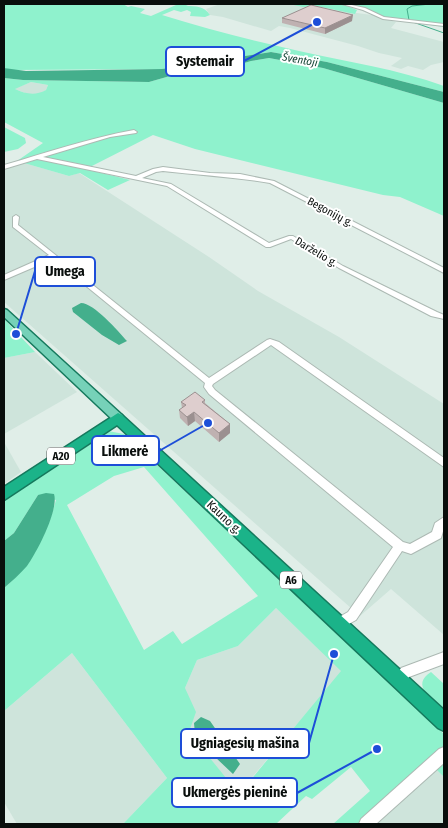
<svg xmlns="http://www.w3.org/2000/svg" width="448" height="828" viewBox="0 0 448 828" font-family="'Fira Sans Condensed',sans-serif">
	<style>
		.built { fill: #cee4db }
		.green { fill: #8ff2cd; fill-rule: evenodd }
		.water { fill: #44af8c }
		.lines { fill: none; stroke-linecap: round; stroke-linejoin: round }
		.stream { stroke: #44af8c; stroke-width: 1 }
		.minor-casing { stroke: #acb9b3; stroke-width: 2 }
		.major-casing { stroke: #15795d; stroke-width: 3 }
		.highway-casing { stroke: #15795d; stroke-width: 3 }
		.minor { fill: #fff; fill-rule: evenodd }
		.major { fill: #76d1b8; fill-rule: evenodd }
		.highway { fill: #1bb389; fill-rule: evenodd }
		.wall { fill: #bfb1b1 }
		.shaded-wall { fill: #9b9090 }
		.building { fill: #decece; stroke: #9b9090 }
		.labels { text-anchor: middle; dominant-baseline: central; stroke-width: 4; stroke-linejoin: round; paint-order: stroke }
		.far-water-label { font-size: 11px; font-style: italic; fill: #164435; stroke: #fff }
		.far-street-label { font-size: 11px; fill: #090e0c; stroke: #fff }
		.shield { fill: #fff; stroke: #535655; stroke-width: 1 }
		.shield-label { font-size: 11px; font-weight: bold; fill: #090e0c }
		.street-label { font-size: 12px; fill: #090e0c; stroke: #fff }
		.leader { fill: none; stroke: #1d4ed8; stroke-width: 2 }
		.callout-dot { fill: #1d4ed8; stroke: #fff; stroke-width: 2 }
		.callout { fill: #fff; stroke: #1d4ed8; stroke-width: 2 }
		.callout-label { font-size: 14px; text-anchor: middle; font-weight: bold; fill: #090e0c }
	</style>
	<rect width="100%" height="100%" fill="#e0eee8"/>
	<!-- built -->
	<g class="built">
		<polygon points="220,4 289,4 372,15 396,22 391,28 444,42 444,62 431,65 423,70 408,66 401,69 391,66 402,58 379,53 358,46 290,28 279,26 271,31 223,17 210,15 206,9"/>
		<polygon points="31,82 48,85 46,90 39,94 28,94 14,89"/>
		<polygon points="17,161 69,176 79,173 209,257 258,291 339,337 444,404 444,635 391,589 360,616 4,302 4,166"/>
		<polygon points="35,352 77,392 4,434 4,358"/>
		<polygon points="4,442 21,472 4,484"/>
		<polygon points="276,608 342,671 238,794 197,742 190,729 185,688 197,660 238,646"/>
		<polygon points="72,653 167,778 123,824 17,824 4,802 4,711"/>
		<polygon points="432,764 444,777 444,824 366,824"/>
	</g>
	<!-- green -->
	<g class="green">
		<path d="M4,4H123L128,7L131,6L145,9L140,13L151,16L176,5L173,4H190L186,6C196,6 204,6 210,15L205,17L190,16L191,12L187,10L181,12L174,10L162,15C207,29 253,41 299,51C348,62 397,69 444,86V92L327,62L271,52L162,69L11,70L4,68Z"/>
		<polygon points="289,4 342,4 357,10 355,14 316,6 303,7"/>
		<polygon points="348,4 444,4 444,27 410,22 412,21 411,19 385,18"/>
		<path d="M269,58L323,68L444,103V216L400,197L383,195L195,149L153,135L86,169L130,180L108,190L80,173L69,176L17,161L43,143L4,122V78L23,80L149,82L177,74L221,70L251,61ZM31,82L48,85L46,90C35,96 26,94 15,89Z"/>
		<polygon points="4,127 25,138 26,143 18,149 4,152"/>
		<polygon points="4,319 35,352 4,358"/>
		<path d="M108,431L124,434L444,734V777L432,765L366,824H333L370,791L351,767L312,799L306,796L276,824H123L167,778L72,653L4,711V588C33,563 46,536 56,500L38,495L14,533L4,541V499L63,458L79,452ZM144,467L258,596L182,644L173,631L144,650L67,505L114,476ZM276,608L341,671L239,794L197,742L190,729L196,712L185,688L197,660L238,646Z"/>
		<path d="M431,672L444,684V711C432,700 410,685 431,672Z"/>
	</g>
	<!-- water -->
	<g class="water">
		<polygon points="271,52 327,62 444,92 444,103 323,68 269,58 251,61 221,70 177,74 149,82 23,80 4,78 4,68 26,71 162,69"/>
		<path d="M81,303C94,303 118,331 127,341L119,345L102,335L73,312L72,308Z"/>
		<path d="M46,493L54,494C59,510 37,552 27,566C20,574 12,581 4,588V541L14,533L38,495Z"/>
		<polygon points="201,717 210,721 240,764 233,774 214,756 208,743 195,734 194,723"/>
	</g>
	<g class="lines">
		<!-- stream -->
		<g class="stream">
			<polyline points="440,4 444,4"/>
			<polyline points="409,20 407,9 412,6 430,4"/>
			<polyline points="410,21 444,33"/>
		</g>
		<defs>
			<g id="minor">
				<polygon points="342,4 347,4 365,8 384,17 444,24 444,26 383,19 363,10"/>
				<path d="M134,130L137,132L136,133L110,137L43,157L136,176L153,169L163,167L210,173L240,174L274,181L444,268V273L270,183C235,177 199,175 163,171L156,172L142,178L171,184L269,243L289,236H293L343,266L437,312L444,315V319L431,316L339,268L291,239L270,247H266L167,186L37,159L4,169V165C46,153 89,138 134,130Z"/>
				<polygon points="16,215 19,217 18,225 209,378 267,340 270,339 279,342 444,458 444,467 271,345 213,384 212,386 215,390 403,542 410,544 432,532 435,523 444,517 444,528 441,538 411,554 402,551 356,620 338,630 334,628 332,624 334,620 348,612 393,547 209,394 204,387 205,383 53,259 4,280 4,275 49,255 13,227 13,217"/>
				<polygon points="444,652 444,664 409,677 403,684 399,686 395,684 393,680 401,668"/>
				<polygon points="444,747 444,763 376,824 359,824 361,819 439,749"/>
			</g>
			<polygon id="major" points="4,309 7,310 122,415 124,418 122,421 114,421 4,317"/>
			<polygon id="highway" points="118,413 122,415 444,710 444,731 438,728 117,425 4,500 4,487"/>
		</defs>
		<!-- minor casing -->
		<use href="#minor" class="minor-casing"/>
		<!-- major casing -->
		<use href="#major" class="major-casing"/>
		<!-- highway casing -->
		<use href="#highway" class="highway-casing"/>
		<!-- minor -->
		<use href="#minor" class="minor"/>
		<!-- major -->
		<use href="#major" class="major"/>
		<!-- highway -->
		<use href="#highway" class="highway"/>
	</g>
	<!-- wall -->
	<g class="wall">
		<polygon points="282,18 352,21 325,34 282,23"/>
		<polygon points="205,400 205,403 230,424 230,433 219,442 195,421 188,426 180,418 179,410 182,408 181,402"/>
	</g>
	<!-- shaded-wall -->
	<g class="shaded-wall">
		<polygon points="353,15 352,21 325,34 325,28"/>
		<polygon points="194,412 195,421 188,426 187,417"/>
		<polygon points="230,424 230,433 219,442 219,433"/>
	</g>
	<!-- building -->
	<g class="building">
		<polygon points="311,5 353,15 325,28 282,18"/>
		<polygon points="195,392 205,400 202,402 230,424 219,433 194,412 187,417 179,410 186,405 181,402"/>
	</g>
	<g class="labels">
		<!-- far-water labels -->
		<g class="far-water-label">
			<text transform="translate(300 60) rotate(10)">Šventoji</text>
		</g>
		<!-- far-street labels -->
		<g class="far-street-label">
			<text transform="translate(330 212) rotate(28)">Begonijų g.</text>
			<text transform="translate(316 252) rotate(31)">Darželio g.</text>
		</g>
		<!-- shield labels -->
		<g class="shield">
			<rect x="47" y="447.5" width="28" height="17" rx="4"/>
			<rect x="280" y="571.5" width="22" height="17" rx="4"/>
		</g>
		<g class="shield-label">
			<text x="61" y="456">A20</text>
			<text x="291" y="580">A6</text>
		</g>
		<!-- street labels -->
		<g class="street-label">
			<text transform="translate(224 517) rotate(43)">Kauno g.</text>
		</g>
	</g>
	<!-- callouts -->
	<path class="leader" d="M317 22L244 61M16 334L35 271M208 423L159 451M334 654L309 743M377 749L297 793"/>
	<g class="callout-dot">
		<circle cx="317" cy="22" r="5"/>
		<circle cx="16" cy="334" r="5"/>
		<circle cx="208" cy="423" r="5"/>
		<circle cx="334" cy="654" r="5"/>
		<circle cx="377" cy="749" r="5"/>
	</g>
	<g class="callout">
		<rect x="166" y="47" width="78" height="29" rx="5"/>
		<rect x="35" y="257" width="60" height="29" rx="5"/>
		<rect x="92" y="436" width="67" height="29" rx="5"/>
		<rect x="181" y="729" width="128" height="29" rx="5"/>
		<rect x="172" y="778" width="125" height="29" rx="5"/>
	</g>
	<g class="callout-label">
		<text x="205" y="66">Systemair</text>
		<text x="65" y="276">Umega</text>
		<text x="125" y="456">Likmerė</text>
		<text x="245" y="748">Ugniagesių mašina</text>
		<text x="235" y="797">Ukmergės pieninė</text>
	</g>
	<!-- border -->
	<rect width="448" height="828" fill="none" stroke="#090e0c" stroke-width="10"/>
</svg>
